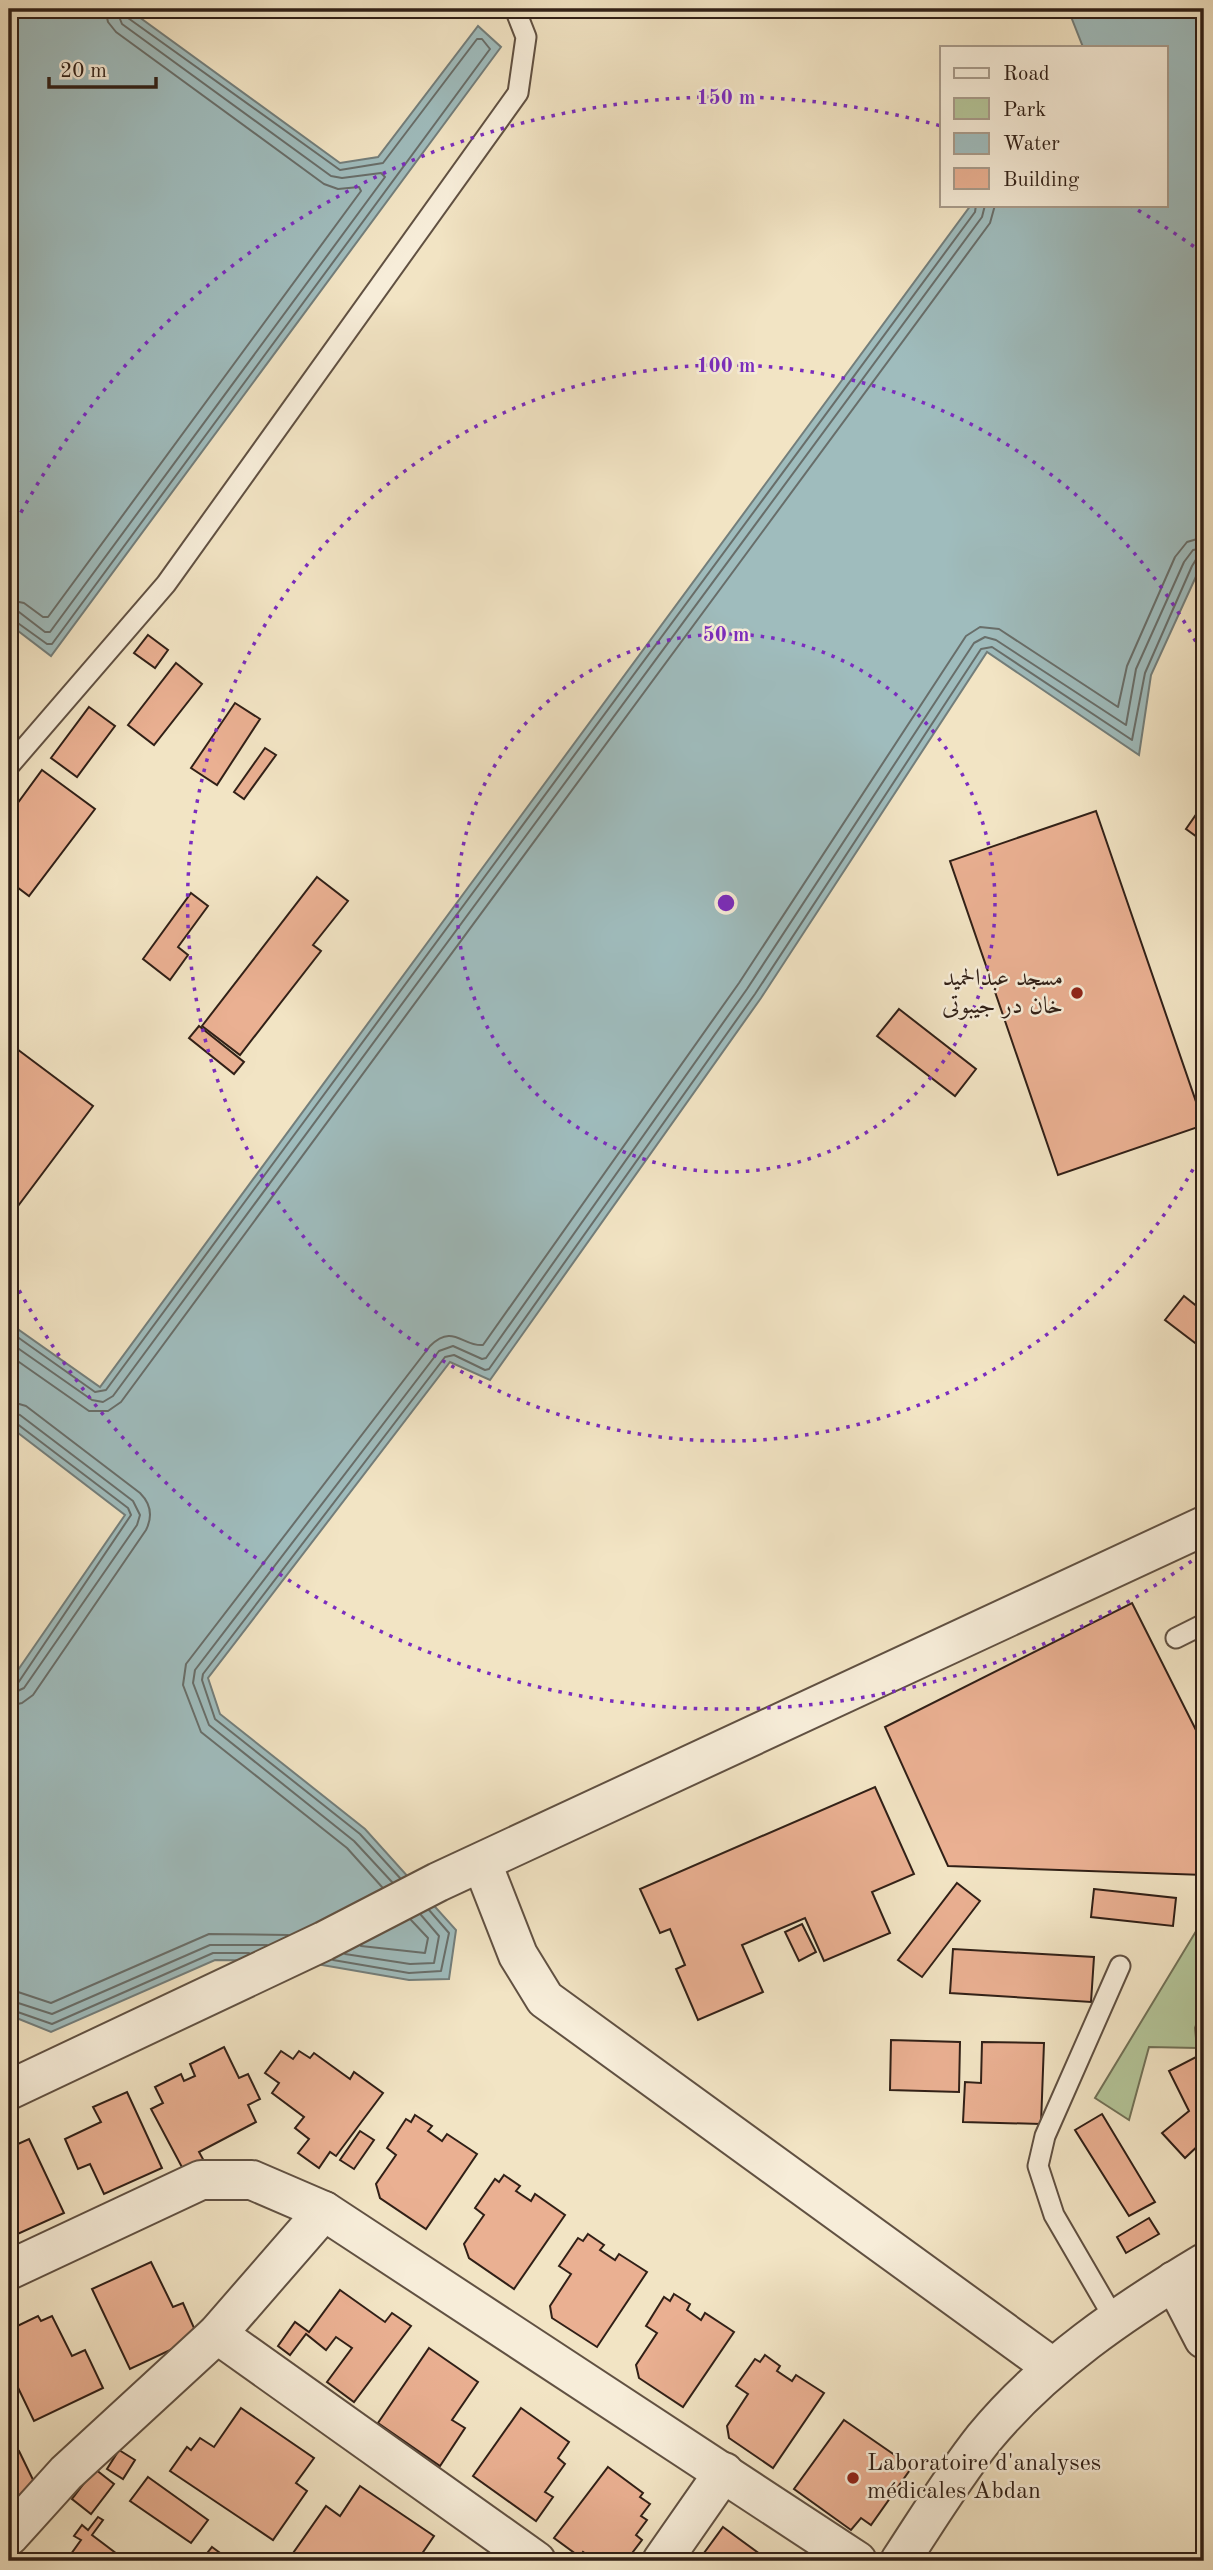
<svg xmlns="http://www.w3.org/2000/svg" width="1213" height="2570" viewBox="0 0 1213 2570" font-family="'Old Standard TT',Amiri,serif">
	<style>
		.green { fill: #b4c599; stroke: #727258; stroke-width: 2 }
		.water { fill: #9fbcbd; stroke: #737e7b; stroke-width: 2 }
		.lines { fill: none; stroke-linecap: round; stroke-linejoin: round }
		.shore { stroke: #686e6a; stroke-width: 2 }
		.building { fill: #eab092; stroke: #312017; stroke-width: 2 }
		.service-casing { stroke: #615142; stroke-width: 23 }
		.minor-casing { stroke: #615142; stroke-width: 42 }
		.tertiary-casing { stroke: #615142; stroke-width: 42 }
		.service { stroke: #f7edd9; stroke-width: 19 }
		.minor { stroke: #f7edd9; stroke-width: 38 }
		.tertiary { stroke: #f7edd9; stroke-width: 38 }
		.ring { fill: none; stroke: #7b2cbf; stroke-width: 3.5; stroke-dasharray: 3.5 7 }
		.poi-dot { fill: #8f2418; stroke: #f7edd9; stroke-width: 2.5 }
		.labels { text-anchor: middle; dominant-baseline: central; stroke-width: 5; stroke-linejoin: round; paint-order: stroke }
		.poi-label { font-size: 24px; fill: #312017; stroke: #f7edd9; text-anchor: end }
		.centre { fill: #7b2cbf; stroke: #f7edd9; stroke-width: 3.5 }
		.ring-label { font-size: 21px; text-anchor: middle; font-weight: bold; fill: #7b2cbf; stroke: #f7edd9; stroke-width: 5; stroke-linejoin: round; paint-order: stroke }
	</style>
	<rect width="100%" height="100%" fill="#f2e4c4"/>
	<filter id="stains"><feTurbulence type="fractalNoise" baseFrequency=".00286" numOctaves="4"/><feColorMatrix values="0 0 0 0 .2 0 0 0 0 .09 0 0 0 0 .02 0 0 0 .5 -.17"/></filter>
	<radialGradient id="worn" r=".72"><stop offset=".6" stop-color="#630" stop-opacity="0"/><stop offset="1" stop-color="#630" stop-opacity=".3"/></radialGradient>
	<!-- green -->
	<polygon class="green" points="1204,1918 1204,2003 1195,2028 1197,2048 1149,2047 1129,2120 1095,2098"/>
	<!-- water -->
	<g class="water">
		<polygon points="9,9 128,9 340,163 378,157 478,26 501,47 51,656 9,624"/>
		<polygon points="1068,9 1204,9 1204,559 1151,675 1139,755 987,652 761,998 490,1380 450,1362 208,1678 220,1714 365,1829 456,1930 449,1979 409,1980 299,1961 215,1960 51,2032 9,2015 9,1683 125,1515 9,1426 9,1323 100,1387 971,205 1166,205 1166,47 1083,47"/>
	</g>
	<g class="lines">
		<!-- shore -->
		<g class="shore">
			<polyline points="9,600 24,603 43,617 48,617 361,191 359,187 338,189 324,184 116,32 108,22 105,9"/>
			<polyline points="9,610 19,612 45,632 50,632 385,177 381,173 342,178 331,176 122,24 116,9"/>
			<polyline points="9,619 15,621 47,644 52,644 490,49 482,39 477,39 383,163 340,170 128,18 125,9"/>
			<polyline points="9,1331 95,1392 106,1390 975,212 976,205"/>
			<polyline points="9,1342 92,1400 103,1402 113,1396 982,217 985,205"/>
			<polyline points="9,1355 89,1411 108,1411 121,1402 990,223 995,205"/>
			<path d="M9,1401L26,1406L140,1493C151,1504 153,1516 146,1530L33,1695L22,1703L9,1706"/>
			<polyline points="9,1412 20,1415 133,1501 140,1515 137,1525 24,1688 9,1695"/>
			<polyline points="9,1421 16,1423 128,1508 131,1515 18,1683 9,1686"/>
			<polyline points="400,1878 360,1834 215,1719 202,1680 203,1674 445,1357 454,1355 485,1370 489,1369 755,994 981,649 992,647 1132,740 1145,673 1192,566 1197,558 1204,557"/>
			<polyline points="392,1882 354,1841 209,1725 193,1683 195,1670 439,1351 453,1346 482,1359 486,1358 747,989 974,643 985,637 996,640 1126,725 1136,669 1184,562 1193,550 1204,548"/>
			<path d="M382,1887L347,1848L201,1732L183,1685L186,1664L430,1346C453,1323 463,1347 483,1345L739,983L966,636L980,627L999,629L1118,707L1127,666L1175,557L1187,542L1204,537"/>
			<polyline points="361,1946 425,1953 428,1938 411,1920"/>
			<polyline points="345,1954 410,1964 434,1963 439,1936 421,1915"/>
			<polyline points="333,1960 409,1973 441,1971 449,1933 429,1910"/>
			<polyline points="9,1989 51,2003 209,1934 288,1935"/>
			<polyline points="9,2000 52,2014 210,1945 267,1945"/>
			<polyline points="9,2009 52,2024 213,1953 249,1953"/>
		</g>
	</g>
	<!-- building -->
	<g class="building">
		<polygon points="148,635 168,650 155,668 134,653"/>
		<polygon points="176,663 202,684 154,745 128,725"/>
		<polygon points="235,703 260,719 217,785 191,768"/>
		<polygon points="89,707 115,726 77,777 51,758"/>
		<polygon points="265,748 276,755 244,799 234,792"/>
		<polygon points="42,770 95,809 29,896 9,881 9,815"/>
		<polygon points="1204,803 1204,842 1186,829"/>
		<polygon points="1096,811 1204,1125 1058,1175 950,861"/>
		<polygon points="317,877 348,901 313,945 321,951 240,1055 202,1026"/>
		<polygon points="191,893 208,906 178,947 188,955 170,980 143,959"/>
		<polygon points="899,1009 976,1069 955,1096 877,1036"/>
		<polygon points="199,1026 244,1062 234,1074 189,1038"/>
		<polygon points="9,1043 93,1106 9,1218"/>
		<polygon points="1184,1296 1204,1312 1203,1349 1165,1320"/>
		<polygon points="1132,1603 1204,1746 1204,1875 948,1866 885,1727"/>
		<polygon points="875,1787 914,1874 872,1892 890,1933 824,1961 805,1918 742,1945 763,1992 698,2020 676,1969 685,1965 670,1929 660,1933 640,1889"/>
		<polygon points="957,1883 980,1901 922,1977 898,1960"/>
		<polygon points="1094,1889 1176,1898 1173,1926 1091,1917"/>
		<polygon points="802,1924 816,1952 799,1961 785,1932"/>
		<polygon points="953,1949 1094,1957 1091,2002 950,1993"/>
		<polygon points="891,2040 960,2042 959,2092 890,2090"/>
		<polygon points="982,2042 1044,2043 1041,2124 963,2122 965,2082 981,2083"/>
		<polygon points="224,2047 239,2078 248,2074 260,2099 248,2105 256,2122 199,2152 204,2161 184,2171 151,2109 163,2103 155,2087 181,2074 184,2081 195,2076 190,2064"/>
		<polygon points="281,2051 293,2059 299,2051 310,2058 314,2053 350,2079 354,2072 383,2093 336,2156 330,2152 319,2168 298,2153 309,2139 295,2128 304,2117 272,2093 279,2083 265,2073"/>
		<polygon points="1196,2057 1204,2069 1204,2140 1185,2158 1162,2133 1189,2111 1169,2071"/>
		<polygon points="127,2092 162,2168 104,2194 90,2164 78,2169 65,2139 101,2122 93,2107"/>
		<polygon points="1102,2114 1155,2202 1129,2216 1075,2130"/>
		<polygon points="415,2115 432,2126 428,2131 442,2141 447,2134 477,2154 426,2229 380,2198 376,2184 396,2155 387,2148 406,2119 411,2122"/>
		<polygon points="360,2131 374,2140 354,2169 340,2160"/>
		<polygon points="29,2139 64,2213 11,2237 9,2148"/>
		<polygon points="504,2175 520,2186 516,2191 531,2201 535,2194 565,2215 514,2289 469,2258 464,2244 484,2215 475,2208 495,2179 499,2182"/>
		<polygon points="1149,2218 1159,2234 1126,2253 1117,2237"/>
		<polygon points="588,2234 604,2245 600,2250 615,2260 619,2254 647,2272 597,2347 552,2318 550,2306 571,2274 559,2266 578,2238 583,2241"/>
		<polygon points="151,2262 173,2307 183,2303 198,2337 130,2369 92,2289"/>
		<polygon points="340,2290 385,2322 392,2313 411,2326 354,2402 327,2382 352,2348 336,2337 326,2350 306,2334 290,2355 278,2346 295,2322 309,2332"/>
		<polygon points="674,2294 690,2304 687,2310 701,2320 705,2313 734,2332 683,2407 639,2378 636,2365 657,2333 646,2326 664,2297 670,2301"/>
		<polygon points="38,2316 41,2321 52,2316 72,2356 85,2350 103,2388 34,2421 9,2369 9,2330"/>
		<polygon points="429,2348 478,2382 452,2420 465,2428 440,2466 378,2423"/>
		<polygon points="765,2355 780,2366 777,2371 792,2381 796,2375 824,2393 773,2468 729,2438 727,2426 748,2394 736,2386 755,2359 760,2362"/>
		<polygon points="241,2408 314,2458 296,2483 307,2491 273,2540 170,2471 187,2447 191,2450 200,2438 214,2447"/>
		<polygon points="521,2408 569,2442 558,2458 565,2464 545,2492 553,2497 536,2521 473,2476"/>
		<polygon points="844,2420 912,2467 871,2525 861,2518 851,2530 794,2489"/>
		<polygon points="119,2450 135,2460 123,2479 107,2469"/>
		<polygon points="19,2451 39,2492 9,2507 9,2456"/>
		<polygon points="608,2467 643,2493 640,2497 650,2504 641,2516 647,2520 636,2535 642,2540 626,2561 596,2561 583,2552 580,2557 554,2538"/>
		<polygon points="95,2469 114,2484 91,2514 72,2499"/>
		<polygon points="148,2477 208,2520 191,2543 130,2501"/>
		<polygon points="360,2486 434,2536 417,2561 299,2561 291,2556 326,2506 340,2516"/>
		<polygon points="98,2517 103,2520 92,2535 125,2560 66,2561 81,2540 74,2536 82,2525 88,2530"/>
		<polygon points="723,2527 768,2560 715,2561 704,2553"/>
		<polygon points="212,2547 231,2561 201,2561"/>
	</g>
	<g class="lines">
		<defs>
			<g id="service">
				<polyline points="9,766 166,584 518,93 526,37 515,9"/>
				<polyline points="1176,1638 1204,1624"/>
				<polyline points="1115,2320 1054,2215 1038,2166 1045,2136 1120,1966"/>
			</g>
			<g id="minor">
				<polyline points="482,1863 518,1955 545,1999 1052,2367"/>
				<polyline points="9,2090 324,1941 438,1882 1204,1526"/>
				<polyline points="9,2270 201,2180 252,2180 324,2211 857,2561"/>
				<polyline points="1174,2281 1204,2339"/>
				<polyline points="217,2334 536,2561"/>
				<polyline points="9,2536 66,2473 217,2334 324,2211"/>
				<polyline points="662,2561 724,2472"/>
			</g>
			<path id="tertiary" d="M900,2561C927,2520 953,2477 984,2438C1044,2365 1124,2311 1204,2263"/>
		</defs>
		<!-- service casing -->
		<use href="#service" class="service-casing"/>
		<!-- minor casing -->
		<use href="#minor" class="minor-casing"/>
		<!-- tertiary casing -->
		<use href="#tertiary" class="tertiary-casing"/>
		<!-- service -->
		<use href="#service" class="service"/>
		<!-- minor -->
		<use href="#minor" class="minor"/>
		<!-- tertiary -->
		<use href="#tertiary" class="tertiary"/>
	</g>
	<!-- distance rings -->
	<g class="ring">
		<circle cx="726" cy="903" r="269"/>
		<path d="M1203 1151A538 538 0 1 1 1203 655"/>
		<path d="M1200 1555A806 806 0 0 1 11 1275M11 531A806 806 0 0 1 941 126M1129 205A806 806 0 0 1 1200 251"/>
	</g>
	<!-- markers -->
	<g class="poi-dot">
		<circle cx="1077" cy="993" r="7"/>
		<circle cx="853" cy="2478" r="7"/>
	</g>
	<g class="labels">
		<!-- poi labels -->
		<g class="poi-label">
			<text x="1063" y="979">مسجد عبدالحمید<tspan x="1063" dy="28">خان در جیبوتی</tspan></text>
			<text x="867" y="2464" text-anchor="start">Laboratoire d'analyses<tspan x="867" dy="28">médicales Abdan</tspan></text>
		</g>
	</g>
	<circle cx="726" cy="903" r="10" class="centre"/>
	<g class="ring-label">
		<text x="726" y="104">150 m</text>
		<text x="726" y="372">100 m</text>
		<text x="726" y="641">50 m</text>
	</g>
	<!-- margin -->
	<rect width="1213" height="2570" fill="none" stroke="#f2e4c4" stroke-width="35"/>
	<rect x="10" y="10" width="1192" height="2549" fill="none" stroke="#312017" stroke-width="3.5"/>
	<rect x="18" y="18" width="1178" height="2535" fill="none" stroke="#312017" stroke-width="2"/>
	<!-- legend -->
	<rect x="940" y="46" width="228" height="161" fill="#f7edd9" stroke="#a89b8b" stroke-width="2"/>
	<rect x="954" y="68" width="35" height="10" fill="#f7edd9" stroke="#a89b8b" stroke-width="2"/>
	<text x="1003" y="80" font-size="21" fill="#312017">Road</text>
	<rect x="954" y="98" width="35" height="21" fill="#b4c599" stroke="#a89b8b" stroke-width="2"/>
	<text x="1003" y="116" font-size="21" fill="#312017">Park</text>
	<rect x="954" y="133" width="35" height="21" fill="#9fbcbd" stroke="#a89b8b" stroke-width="2"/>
	<text x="1003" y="150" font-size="21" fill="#312017">Water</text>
	<rect x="954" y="168" width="35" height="21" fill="#eab092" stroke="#a89b8b" stroke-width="2"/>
	<text x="1003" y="186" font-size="21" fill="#312017">Building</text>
	<!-- scale -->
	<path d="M49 77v10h107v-10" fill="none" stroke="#312017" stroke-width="3.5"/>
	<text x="60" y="77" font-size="21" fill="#312017" stroke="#f7edd9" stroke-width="5" paint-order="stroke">20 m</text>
	<rect width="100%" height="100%" filter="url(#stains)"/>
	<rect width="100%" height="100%" fill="url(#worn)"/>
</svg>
